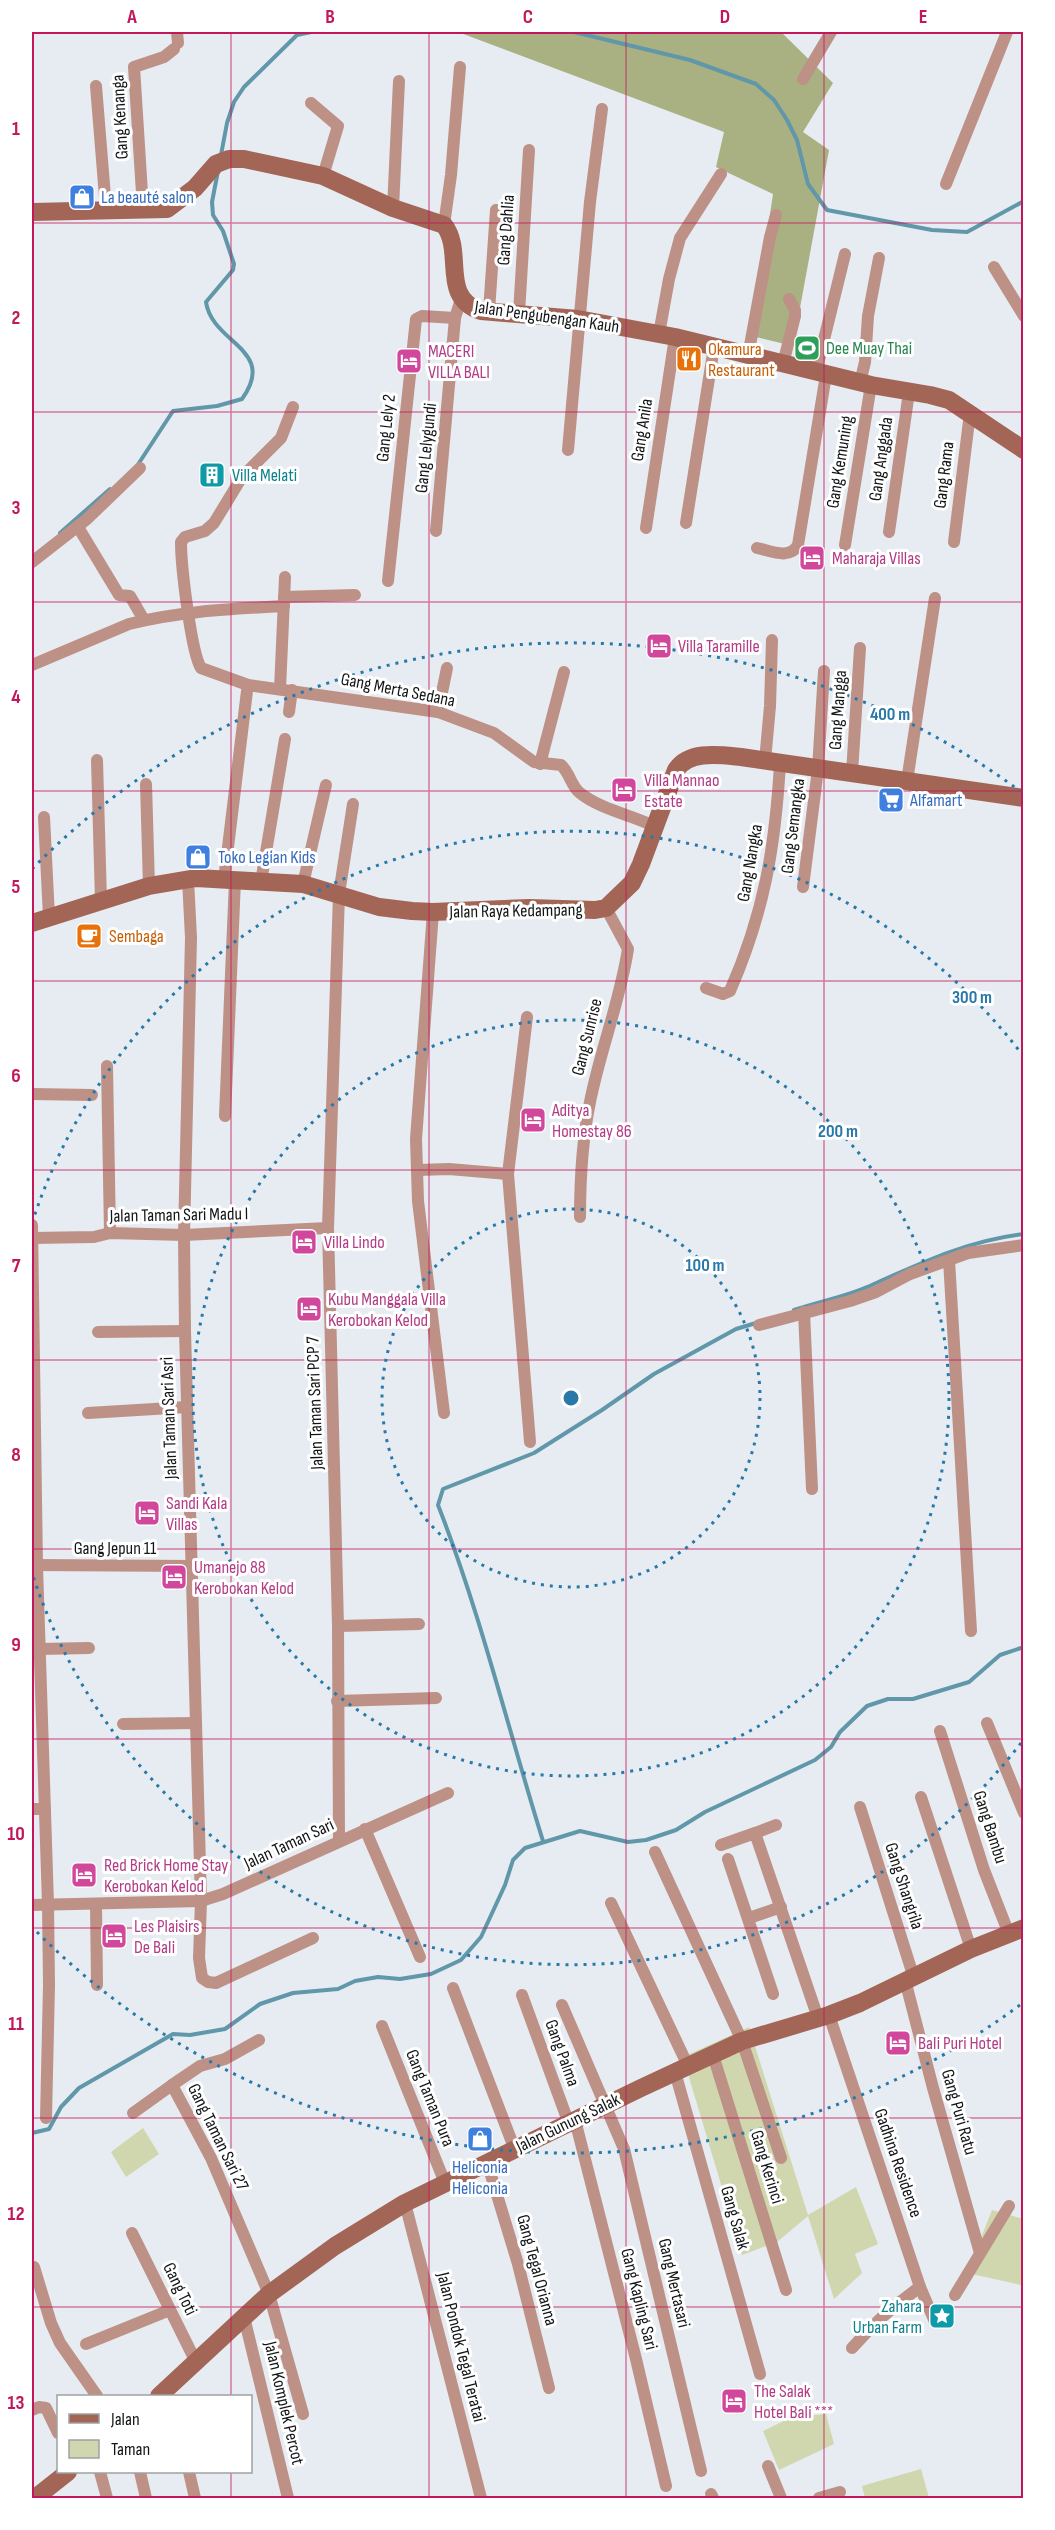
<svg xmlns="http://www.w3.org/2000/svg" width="1055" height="2530" viewBox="0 0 1055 2530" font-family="'Sofia Sans Condensed',sans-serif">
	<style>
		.green { fill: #d0d7ae }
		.forest { fill: #a9b183 }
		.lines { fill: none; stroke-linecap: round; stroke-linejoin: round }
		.stream { stroke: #6097a9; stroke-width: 4 }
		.street { stroke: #bd9186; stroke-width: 12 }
		.secondary { stroke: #a36556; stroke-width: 18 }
		.grid { fill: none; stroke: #c2185b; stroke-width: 1.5; stroke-opacity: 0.55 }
		.ring { fill: none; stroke: #2878a9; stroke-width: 3; stroke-dasharray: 3 6 }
		.labels { text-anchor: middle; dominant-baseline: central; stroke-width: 6; stroke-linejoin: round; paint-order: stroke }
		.street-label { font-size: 18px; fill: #121516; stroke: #fff }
		.shop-label { font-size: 18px; fill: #366cbe; stroke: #fff; text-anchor: start }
		.leisure-label { font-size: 18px; fill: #27864d; stroke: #fff; text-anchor: start }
		.food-label { font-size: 18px; fill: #c56008; stroke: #fff; text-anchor: start }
		.hotel-label { font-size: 18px; fill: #b23c85; stroke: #fff; text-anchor: start }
		.culture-label { font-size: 18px; fill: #0d838f; stroke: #fff; text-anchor: start }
		.centre { fill: #2878a9; stroke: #fff; stroke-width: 3 }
		.ring-label { font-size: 18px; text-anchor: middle; font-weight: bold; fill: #2878a9; stroke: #fff; stroke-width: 6; stroke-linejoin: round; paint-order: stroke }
		.neatline { fill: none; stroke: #c2185b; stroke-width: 2 }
		.grid-label { font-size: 20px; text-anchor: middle; font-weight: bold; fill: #c2185b }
	</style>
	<rect width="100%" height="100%" fill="#e6ecf2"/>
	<!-- green -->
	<g class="green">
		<polygon points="749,2027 808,2215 856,2187 878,2244 855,2254 862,2273 834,2299 808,2216 777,2242 742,2255 683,2057"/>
		<polygon points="143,2128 159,2154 126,2177 111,2152"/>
		<polygon points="992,2210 1023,2219 1023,2274 1021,2285 967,2273"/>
		<polygon points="826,2414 834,2444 779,2470 763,2431 792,2417"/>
		<polygon points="921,2469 929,2498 865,2498 862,2486"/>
	</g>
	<!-- forest -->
	<polygon class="forest" points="458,32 781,32 833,83 803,132 829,150 793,346 752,336 773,194 716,167 724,132"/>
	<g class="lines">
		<!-- stream -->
		<g class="stream">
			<polyline points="574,32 690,60 756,84 774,100 787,120 797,140 808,184 827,210 932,230 967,232 1024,201"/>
			<polyline points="221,155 227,123 234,102 244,87 297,35 311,32"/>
			<path d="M137,466L173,411L217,406L242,399C278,349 212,344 206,302L233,270L234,264L223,231L213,215L212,202L218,171"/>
			<polyline points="60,533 110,489"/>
			<path d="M794,1310C820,1301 850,1296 874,1284C923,1262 970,1240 1024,1234"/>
			<path d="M543,1841C508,1729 481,1615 438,1505L443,1489L534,1453L602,1410L654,1374L736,1329L756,1323"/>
			<polyline points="32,2133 49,2129 61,2107 79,2088 173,2034 190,2035 225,2029 260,2004 293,1993 338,1989 355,1981 378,1977 400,1979 431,1974 461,1960 481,1937 505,1885 513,1860 525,1848 580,1831 628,1842 646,1840 676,1830 705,1812 815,1760 831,1747 840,1732 867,1706 888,1699 913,1699 969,1682 1000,1655 1024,1647"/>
		</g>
		<!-- street -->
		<g class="street">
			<polyline points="177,32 178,43"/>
			<polyline points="803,79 831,32"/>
			<polyline points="96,86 106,209"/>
			<polyline points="311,103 338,126 323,176"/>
			<polyline points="946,184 1007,32"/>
			<polyline points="393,208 399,81"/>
			<polyline points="143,209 134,67 164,57 174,49"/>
			<polyline points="444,225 451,175 460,67"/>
			<polyline points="994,267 1024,316"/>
			<polyline points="489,311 496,210"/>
			<polyline points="519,313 529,150"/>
			<polyline points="659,334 669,279 680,238 721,174"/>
			<polyline points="748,356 770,237 776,215"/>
			<polyline points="783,364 795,316 795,310 789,299"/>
			<polyline points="816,372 845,254"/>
			<polyline points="860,383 865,362 868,316 879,258"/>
			<path d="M293,407L281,438L242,477L214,523L205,531L185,537L181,542C181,565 191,652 201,668L248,685L438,712L494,733L534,762L561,765C570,773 571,786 580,793C600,809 631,815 654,826"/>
			<polyline points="568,450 590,202 602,109"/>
			<polyline points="686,523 714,347"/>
			<polyline points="78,527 119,595 130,596 144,620"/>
			<polyline points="646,528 675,337"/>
			<polyline points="436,531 455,318 461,299"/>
			<polyline points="889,532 909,392"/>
			<polyline points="954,542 970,413"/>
			<polyline points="845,545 871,385"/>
			<path d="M757,548C771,551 790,560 798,545L826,375"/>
			<polyline points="32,562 87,519 140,468"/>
			<polyline points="388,581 416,319 422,316 455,318"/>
			<polyline points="284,597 355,595"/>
			<path d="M32,665L129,624C179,611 232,609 284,606"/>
			<polyline points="280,689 285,577"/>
			<polyline points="289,712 292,690"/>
			<polyline points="438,712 447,668"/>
			<polyline points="97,760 101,901"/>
			<polyline points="765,761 770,706 772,640"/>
			<polyline points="540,764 564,672"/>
			<polyline points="852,773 860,648"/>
			<polyline points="907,781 935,598"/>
			<polyline points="146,784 149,886"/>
			<polyline points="44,817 49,917"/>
			<polyline points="188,879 191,938 184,1235 185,1331 201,1901 199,1958 202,1978 208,1982 216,1983 313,1938"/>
			<polyline points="224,880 247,691"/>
			<polyline points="261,882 285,739"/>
			<polyline points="303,884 326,785"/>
			<polyline points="803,887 818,769 824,671"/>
			<polyline points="433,912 416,1139 418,1201 444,1413"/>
			<path d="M706,988L723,994L730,991C764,913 775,849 780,764"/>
			<polyline points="527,1017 508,1174 530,1442"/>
			<polyline points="107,1066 110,1233"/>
			<polyline points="32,1094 92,1095"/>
			<polyline points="225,1116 235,880"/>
			<polyline points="417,1170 449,1169 508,1174"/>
			<path d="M580,1217C580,1177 582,1141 590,1102C600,1051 620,1001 628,949L606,908"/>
			<polyline points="32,1225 37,1566 48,1904 49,1985 46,2118"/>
			<polyline points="32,1238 94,1237 110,1233 184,1235 328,1228"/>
			<polyline points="949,1260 971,1631"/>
			<polyline points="804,1312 812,1489"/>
			<polyline points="759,1325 850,1301 876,1292 910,1274 968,1253 1024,1245"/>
			<polyline points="98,1332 185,1331"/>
			<polyline points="88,1413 187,1407"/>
			<polyline points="32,1565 193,1566"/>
			<polyline points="338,1626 419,1624"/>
			<polyline points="40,1649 89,1648"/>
			<polyline points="337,1701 436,1698"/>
			<polyline points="987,1723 1024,1813"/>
			<polyline points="123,1724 196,1723"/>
			<polyline points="940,1731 984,1870 1009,1934"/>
			<polyline points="921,1797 971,1949"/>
			<polyline points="860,1807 913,1975"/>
			<polyline points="32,1809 45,1809"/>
			<polyline points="365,1829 420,1957"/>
			<polyline points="755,1833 776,1825"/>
			<polyline points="339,1840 338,1626 328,1228 339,894 353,804"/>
			<polyline points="721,1845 755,1833 818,2018"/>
			<polyline points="655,1852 742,2041 781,2158"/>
			<polyline points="728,1859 773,1994"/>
			<polyline points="611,1903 688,2066"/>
			<polyline points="96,1904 97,1985"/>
			<polyline points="32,1905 201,1901 223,1894 448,1793"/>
			<polyline points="749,1918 781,1907"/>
			<polyline points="905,1980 933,2088 980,2253"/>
			<polyline points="453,1988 515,2150"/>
			<polyline points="522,1995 569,2124"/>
			<polyline points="562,2005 624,2149 701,2471"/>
			<polyline points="829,2015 920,2287 935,2322"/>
			<polyline points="382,2026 445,2183"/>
			<polyline points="259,2040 225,2059 200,2066 172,2085 211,2158 269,2294 303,2414"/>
			<polyline points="713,2055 786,2290"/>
			<polyline points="675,2072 760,2374"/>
			<polyline points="133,2113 172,2085"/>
			<polyline points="575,2120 636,2359 666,2486"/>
			<polyline points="487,2162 518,2264 549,2388"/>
			<polyline points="405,2203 481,2498"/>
			<polyline points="132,2233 195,2360"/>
			<polyline points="34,2267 51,2323 60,2343 97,2396"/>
			<polyline points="955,2295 1009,2206"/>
			<polyline points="244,2317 288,2498"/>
			<polyline points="86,2344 170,2310"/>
			<path d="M852,2348C873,2324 894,2305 920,2287"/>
			<polyline points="32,2410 39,2407 46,2408 58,2433"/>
			<polyline points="768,2466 781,2498"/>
			<polyline points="100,2472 107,2498"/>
			<polyline points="140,2472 146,2498"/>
			<polyline points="189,2472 195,2498"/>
			<polyline points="711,2494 713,2498"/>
			<polyline points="819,2498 840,2492"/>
		</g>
		<!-- secondary -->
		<g class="secondary">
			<path d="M32,212L167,209L195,188L216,164L229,159H244L323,176L393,208L444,225C465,252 439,297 481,311L578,319L675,337L871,385L930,395L949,400L1024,450"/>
			<path d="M32,923L149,886L196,878L303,884L379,907L412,911L433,912L529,908L595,910L606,908L632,883L641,864L676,770C689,750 720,755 741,757L1024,798"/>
			<polyline points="159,2396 269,2294 335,2246 405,2203 641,2088 742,2041 829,2015 860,2003 971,1949 1024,1928"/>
			<polyline points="35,2498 68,2472"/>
		</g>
	</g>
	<!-- grid -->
	<path class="grid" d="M231,32V2396M429,32V2498M626,32V2498M824,32V2498M32,223H1024M32,412H1024M32,602H1024M32,791H1024M32,981H1024M32,1170H1024M32,1360H1024M32,1549H1024M32,1739H1024M32,1928H1024M32,2118H1024M32,2307H1024M231,2472V2498"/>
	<!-- distance rings -->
	<g class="ring">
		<circle cx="571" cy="1398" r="189"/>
		<circle cx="571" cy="1398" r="378"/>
		<path d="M1021 1743A567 567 0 0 1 32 1573M32 1223A567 567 0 0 1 1021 1053"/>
		<path d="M1020 2005A755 755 0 0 1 32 1927M32 869A755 755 0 0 1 1020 791"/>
	</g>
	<!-- icons -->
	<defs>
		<symbol id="shop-square" viewBox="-11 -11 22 22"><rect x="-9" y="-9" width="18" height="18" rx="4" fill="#3f7fe0" stroke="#fff"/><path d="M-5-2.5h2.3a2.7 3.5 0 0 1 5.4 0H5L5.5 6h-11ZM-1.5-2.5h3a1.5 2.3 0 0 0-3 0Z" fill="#fff"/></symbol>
		<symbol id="stadium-square" viewBox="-11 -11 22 22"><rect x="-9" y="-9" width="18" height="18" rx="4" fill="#2e9e5b" stroke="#fff"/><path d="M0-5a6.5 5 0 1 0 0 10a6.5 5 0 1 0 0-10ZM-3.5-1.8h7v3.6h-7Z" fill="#fff"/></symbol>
		<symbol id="restaurant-square" viewBox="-11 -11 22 22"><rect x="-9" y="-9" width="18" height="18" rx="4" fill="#e8710a" stroke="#fff"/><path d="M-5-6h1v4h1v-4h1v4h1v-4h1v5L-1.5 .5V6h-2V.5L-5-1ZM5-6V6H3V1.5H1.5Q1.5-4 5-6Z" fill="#fff"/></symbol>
		<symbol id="hotel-square" viewBox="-11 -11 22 22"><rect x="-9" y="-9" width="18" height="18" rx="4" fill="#d1479c" stroke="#fff"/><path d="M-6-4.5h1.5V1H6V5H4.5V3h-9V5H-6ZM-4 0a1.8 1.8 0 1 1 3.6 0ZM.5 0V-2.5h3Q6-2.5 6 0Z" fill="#fff"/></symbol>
		<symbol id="building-square" viewBox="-11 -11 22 22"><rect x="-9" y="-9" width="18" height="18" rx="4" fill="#0f9aa8" stroke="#fff"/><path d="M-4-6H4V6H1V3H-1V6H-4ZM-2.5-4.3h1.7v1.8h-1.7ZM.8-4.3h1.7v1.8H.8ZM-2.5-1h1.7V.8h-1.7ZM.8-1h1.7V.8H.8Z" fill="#fff"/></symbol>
		<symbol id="supermarket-square" viewBox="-11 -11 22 22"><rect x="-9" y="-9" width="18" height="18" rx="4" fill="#3f7fe0" stroke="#fff"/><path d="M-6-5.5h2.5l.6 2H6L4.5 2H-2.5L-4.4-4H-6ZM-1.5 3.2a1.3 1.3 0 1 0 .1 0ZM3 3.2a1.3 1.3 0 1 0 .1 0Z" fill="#fff"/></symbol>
		<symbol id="cafe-square" viewBox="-11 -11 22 22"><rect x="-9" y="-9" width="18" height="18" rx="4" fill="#e8710a" stroke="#fff"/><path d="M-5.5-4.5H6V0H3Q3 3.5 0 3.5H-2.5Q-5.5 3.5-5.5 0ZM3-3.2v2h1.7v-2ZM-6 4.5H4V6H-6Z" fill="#fff"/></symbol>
		<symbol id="sight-square" viewBox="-11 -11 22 22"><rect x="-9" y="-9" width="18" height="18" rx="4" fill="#0f9aa8" stroke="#fff"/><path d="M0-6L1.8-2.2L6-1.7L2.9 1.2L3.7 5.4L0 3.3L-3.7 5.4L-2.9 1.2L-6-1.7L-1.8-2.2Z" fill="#fff"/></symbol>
	</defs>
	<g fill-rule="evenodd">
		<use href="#shop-square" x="67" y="182" width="30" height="30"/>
		<use href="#stadium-square" x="792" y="333" width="30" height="30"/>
		<use href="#restaurant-square" x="674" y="344" width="30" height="30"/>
		<use href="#hotel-square" x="394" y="346" width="30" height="30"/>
		<use href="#building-square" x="197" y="460" width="30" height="30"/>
		<use href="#hotel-square" x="797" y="543" width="30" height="30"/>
		<use href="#hotel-square" x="644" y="631" width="30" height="30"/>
		<use href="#hotel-square" x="609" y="775" width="30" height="30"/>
		<use href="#supermarket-square" x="876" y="785" width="30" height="30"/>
		<use href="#shop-square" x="183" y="842" width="30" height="30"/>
		<use href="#cafe-square" x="74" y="921" width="30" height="30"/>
		<use href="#hotel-square" x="518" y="1105" width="30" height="30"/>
		<use href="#hotel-square" x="289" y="1227" width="30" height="30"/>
		<use href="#hotel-square" x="294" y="1294" width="30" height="30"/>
		<use href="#hotel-square" x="132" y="1498" width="30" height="30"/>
		<use href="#hotel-square" x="159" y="1562" width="30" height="30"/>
		<use href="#hotel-square" x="69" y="1860" width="30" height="30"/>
		<use href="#hotel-square" x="99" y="1921" width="30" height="30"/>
		<use href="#hotel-square" x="883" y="2028" width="30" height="30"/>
		<use href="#shop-square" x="465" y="2124" width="30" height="30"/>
		<use href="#sight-square" x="927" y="2301" width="30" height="30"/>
		<use href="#hotel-square" x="719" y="2386" width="30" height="30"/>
	</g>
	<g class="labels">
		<!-- street labels -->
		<g class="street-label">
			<text transform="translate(120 117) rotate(-93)">Gang Kenanga</text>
			<text transform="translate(506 230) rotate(-86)">Gang Dahlia</text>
			<text transform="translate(547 317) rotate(8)">Jalan Pengubengan Kauh</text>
			<text transform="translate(386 428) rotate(-84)">Gang Lely 2</text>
			<text transform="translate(642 430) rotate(-81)">Gang Anila</text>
			<text transform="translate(426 448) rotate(-84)">Gang Lelygundi</text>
			<text transform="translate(881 459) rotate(-82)">Gang Anggada</text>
			<text transform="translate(840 462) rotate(-81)">Gang Kemuning</text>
			<text transform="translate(944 475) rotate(-83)">Gang Rama</text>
			<text transform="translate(398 690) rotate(11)">Gang Merta Sedana</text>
			<text transform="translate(838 710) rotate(-86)">Gang Mangga</text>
			<text transform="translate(793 826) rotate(-83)">Gang Semangka</text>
			<text transform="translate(750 863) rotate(-80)">Gang Nangka</text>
			<text transform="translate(516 911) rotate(-1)">Jalan Raya Kedampang</text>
			<text transform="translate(587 1037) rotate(-76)">Gang Sunrise</text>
			<text transform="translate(179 1215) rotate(-1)">Jalan Taman Sari Madu I</text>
			<text transform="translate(315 1403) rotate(-92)">Jalan Taman Sari PCP 7</text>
			<text transform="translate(169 1418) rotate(-92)">Jalan Taman Sari Asri</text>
			<text x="115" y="1548">Gang Jepun 11</text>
			<text transform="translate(990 1827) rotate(72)">Gang Bambu</text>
			<text transform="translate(289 1844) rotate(-25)">Jalan Taman Sari</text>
			<text transform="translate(904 1886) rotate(72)">Gang Shangrila</text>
			<text transform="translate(562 2053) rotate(70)">Gang Palma</text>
			<text transform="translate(430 2098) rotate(68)">Gang Taman Pura</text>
			<text transform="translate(959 2112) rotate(74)">Gang Puri Ratu</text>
			<text transform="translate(568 2123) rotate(-26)">Jalan Gunung Salak</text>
			<text transform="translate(218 2137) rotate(64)">Gang Taman Sari 27</text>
			<text transform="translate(898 2163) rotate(71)">Gadhina Residence</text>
			<text transform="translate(767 2167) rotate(73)">Gang Kerinci</text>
			<text transform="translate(735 2218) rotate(74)">Gang Salak</text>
			<text transform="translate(537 2270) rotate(75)">Gang Tegal Orianna</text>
			<text transform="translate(674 2283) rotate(77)">Gang Mertasari</text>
			<text transform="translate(180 2289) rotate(64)">Gang Toti</text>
			<text transform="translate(639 2299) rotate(76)">Gang Kapling Sari</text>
			<text transform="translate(461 2347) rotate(76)">Jalan Pondok Tegal Teratai</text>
			<text transform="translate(284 2403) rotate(77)">Jalan Komplek Percot</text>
		</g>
		<!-- shop labels -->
		<g class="shop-label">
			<text x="101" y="197">La beauté salon</text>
			<text x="910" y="800">Alfamart</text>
			<text x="218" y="857">Toko Legian Kids</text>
			<text x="480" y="2167" text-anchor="middle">Heliconia<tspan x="480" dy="21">Heliconia</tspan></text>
		</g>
		<!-- leisure labels -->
		<g class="leisure-label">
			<text x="826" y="348">Dee Muay Thai</text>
		</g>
		<!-- food labels -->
		<g class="food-label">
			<text x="708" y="349">Okamura<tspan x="708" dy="21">Restaurant</tspan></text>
			<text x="109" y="936">Sembaga</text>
		</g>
		<!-- hotel labels -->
		<g class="hotel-label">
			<text x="428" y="351">MACERI<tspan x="428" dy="21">VILLA BALI</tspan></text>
			<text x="832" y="558">Maharaja Villas</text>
			<text x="678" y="646">Villa Taramille</text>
			<text x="644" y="780">Villa Mannao<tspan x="644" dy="21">Estate</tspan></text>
			<text x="552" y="1110">Aditya<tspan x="552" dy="21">Homestay 86</tspan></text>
			<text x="324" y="1242">Villa Lindo</text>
			<text x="328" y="1299">Kubu Manggala Villa<tspan x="328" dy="21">Kerobokan Kelod</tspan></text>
			<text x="166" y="1503">Sandi Kala<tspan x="166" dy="21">Villas</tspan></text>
			<text x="194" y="1567">Umanejo 88<tspan x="194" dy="21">Kerobokan Kelod</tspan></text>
			<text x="104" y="1865">Red Brick Home Stay<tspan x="104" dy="21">Kerobokan Kelod</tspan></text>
			<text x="134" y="1926">Les Plaisirs<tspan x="134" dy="21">De Bali</tspan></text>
			<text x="918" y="2043">Bali Puri Hotel</text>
			<text x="754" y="2391">The Salak<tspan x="754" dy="21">Hotel Bali ***</tspan></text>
		</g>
		<!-- culture labels -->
		<g class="culture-label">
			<text x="232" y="475">Villa Melati</text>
			<text x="922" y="2306" text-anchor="end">Zahara<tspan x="922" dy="21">Urban Farm</tspan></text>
		</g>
	</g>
	<circle cx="571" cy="1398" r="9" class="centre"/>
	<g class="ring-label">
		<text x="890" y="720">400 m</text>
		<text x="972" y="1003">300 m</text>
		<text x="838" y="1137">200 m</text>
		<text x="705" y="1271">100 m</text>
	</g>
	<!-- border -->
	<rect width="1055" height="2530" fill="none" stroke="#ffffff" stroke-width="66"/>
	<!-- legend -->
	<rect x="57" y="2395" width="195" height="78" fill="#ffffff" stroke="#a0a1a2" stroke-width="1.5"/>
	<rect x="69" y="2414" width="30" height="9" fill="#a36556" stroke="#a0a1a2" stroke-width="1.5"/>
	<text x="111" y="2425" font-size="18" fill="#121516">Jalan</text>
	<rect x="69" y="2440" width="30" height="18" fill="#d0d7ae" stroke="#a0a1a2" stroke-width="1.5"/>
	<text x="111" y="2455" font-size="18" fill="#121516">Taman</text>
	<rect x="33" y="33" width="989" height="2464" class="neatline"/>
	<g class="grid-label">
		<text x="132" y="23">A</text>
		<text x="330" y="23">B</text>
		<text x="528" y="23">C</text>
		<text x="725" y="23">D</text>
		<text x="923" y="23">E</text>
		<text x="16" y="135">1</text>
		<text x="16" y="324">2</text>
		<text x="16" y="514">3</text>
		<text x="16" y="703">4</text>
		<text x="16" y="893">5</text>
		<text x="16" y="1082">6</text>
		<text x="16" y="1272">7</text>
		<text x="16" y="1461">8</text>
		<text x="16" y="1651">9</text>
		<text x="16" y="1840">10</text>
		<text x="16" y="2030">11</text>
		<text x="16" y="2220">12</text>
		<text x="16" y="2409">13</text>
	</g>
</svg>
